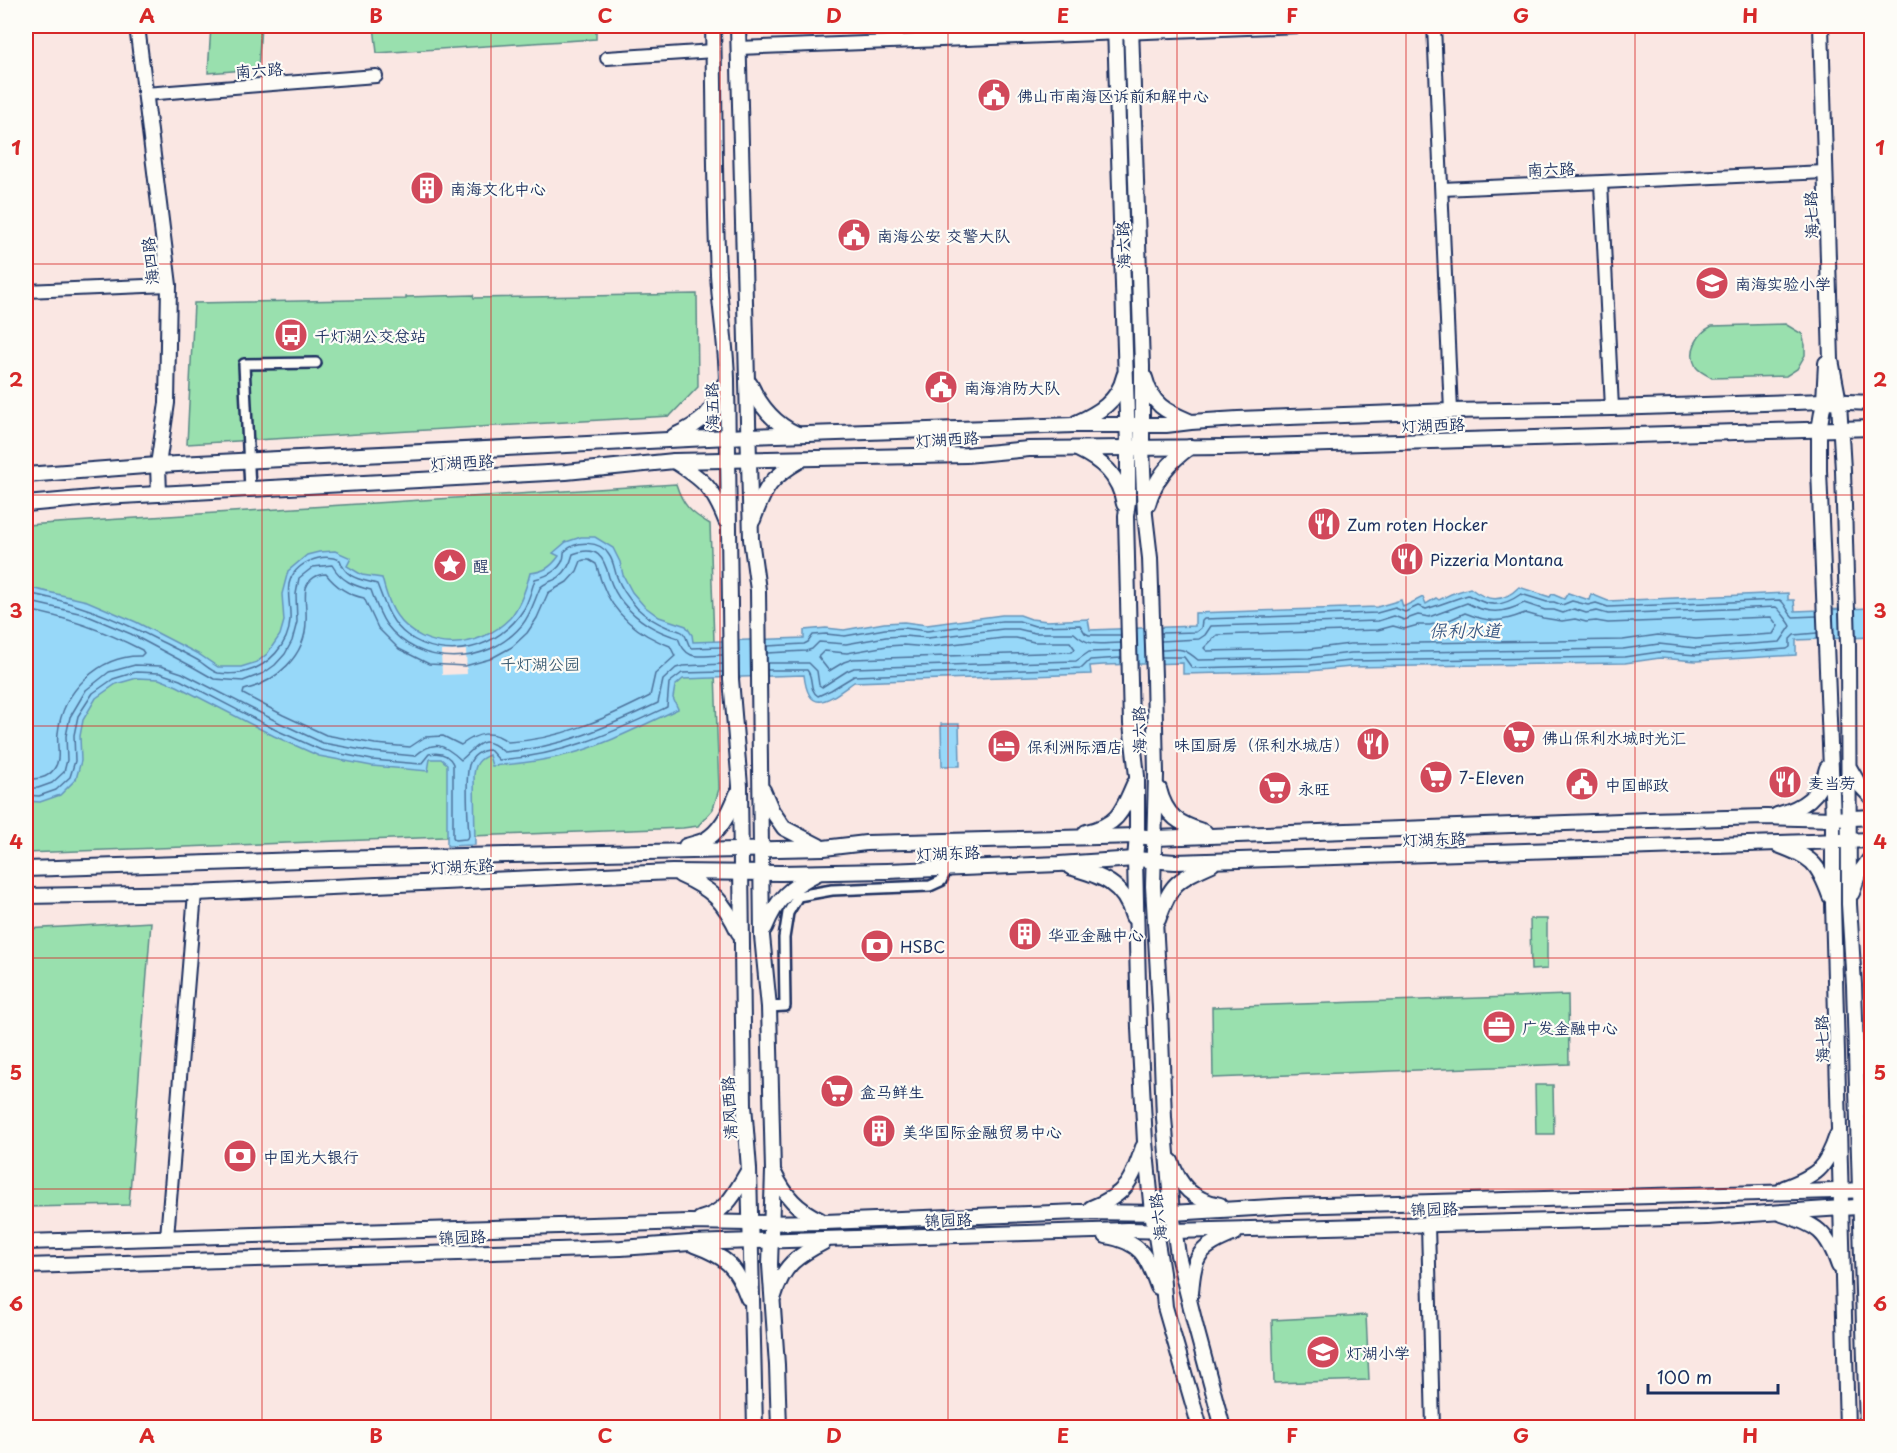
<svg xmlns="http://www.w3.org/2000/svg" width="1897" height="1453" viewBox="0 0 1897 1453" font-family="'Playpen Sans','LXGW WenKai TC',sans-serif">
	<style>
		.green { fill: #99e0ae; stroke: #5a8886; stroke-width: 1.5 }
		.water { fill: #97d8f9; stroke: #6594bb; stroke-width: 1.5 }
		.pier { fill: #fae7e3 }
		.lines { fill: none; stroke-linecap: round; stroke-linejoin: round }
		.shore { stroke: #4d739c; stroke-width: 1.5 }
		.minor-casing { stroke: #1b2f5e; stroke-width: 14 }
		.tertiary-casing { stroke: #1b2f5e; stroke-width: 16 }
		.secondary-casing { stroke: #1b2f5e; stroke-width: 18 }
		.minor { stroke: #fdfcf7; stroke-width: 9 }
		.tertiary { stroke: #fdfcf7; stroke-width: 12 }
		.secondary { stroke: #fdfcf7; stroke-width: 14 }
		.grid { fill: none; stroke: #d62828; stroke-width: 1.5; stroke-opacity: 0.55 }
		.labels { text-anchor: middle; dominant-baseline: central; stroke-width: 4.5; stroke-linejoin: round; paint-order: stroke }
		.street-label { font-size: 16px; fill: #1b2f5e; stroke: #fdfcf7 }
		.poi-label { font-size: 16px; fill: #1b2f5e; stroke: #fdfcf7; text-anchor: start }
		.park-label { font-size: 16px; fill: #3a5b72; stroke: #fdfcf7 }
		.water-label { font-size: 18px; font-style: italic; fill: #3a5985; stroke: #fdfcf7 }
		.neatline { fill: none; stroke: #d62828; stroke-width: 2 }
		.grid-label { font-size: 20px; text-anchor: middle; font-weight: bold; fill: #d62828 }
	</style>
	<rect width="100%" height="100%" fill="#fae7e3"/>
	<filter id="ink" filterUnits="userSpaceOnUse"><feTurbulence type="fractalNoise" baseFrequency=".0167" numOctaves="2"/><feDisplacementMap in="SourceGraphic" scale="12" xChannelSelector="R" yChannelSelector="G"/><feConvolveMatrix kernelMatrix="1 2 1 2 8 2 1 2 1" color-interpolation-filters="sRGB"/></filter>
	<g filter="url(#ink)">
		<!-- green -->
		<g class="green">
			<polygon points="211,26 261,26 258,69 208,73"/>
			<polygon points="374,26 596,26 596,39 377,53"/>
			<polygon points="697,294 698,387 670,416 187,444 194,303 406,299 406,297 473,295 474,298"/>
			<path d="M1785,324L1802,334L1805,345V355L1797,369L1786,376L1712,378C1707,375 1700,372 1696,367C1687,351 1698,333 1712,326Z"/>
			<path d="M676,484C683,506 691,513 710,524L719,789L713,809L698,826L683,828L26,853V525Z"/>
			<polygon points="1530,919 1547,919 1547,969 1531,970"/>
			<polygon points="151,922 129,1205 26,1207 26,929"/>
			<polygon points="1568,995 1569,1064 1213,1078 1212,1007"/>
			<polygon points="1535,1085 1553,1085 1554,1134 1536,1134"/>
			<polygon points="1366,1315 1369,1380 1274,1383 1272,1320"/>
		</g>
		<!-- water -->
		<g class="water">
			<path d="M581,537H595L613,548L620,562L623,575L632,592L644,606L659,617L686,626L692,635L693,642L804,638V630L826,628L844,630L884,623L904,622L927,625L1002,615H1020L1031,619L1047,621L1088,619L1090,630L1195,626V613L1377,607L1401,600L1403,607L1423,597L1426,604L1436,598L1439,600L1451,594L1470,588C1488,602 1503,603 1519,587L1550,597L1552,594L1564,599L1568,593L1589,600L1591,594L1608,601L1788,593V600H1794L1795,611L1871,608L1872,637L1796,640V655L1696,661L1660,658L1625,663L1351,667L1310,671L1183,674V663L1103,665L1090,666L1091,674L854,682C831,698 809,719 804,675L683,679L675,686L673,698L678,709C643,725 608,744 570,754C544,761 518,764 492,766L489,755C479,759 475,764 474,775L475,845L447,846V764L441,759H430L428,771L372,766L319,756L274,736L177,686L159,679L137,678L116,684L96,698L83,720L80,736L81,761L76,779L60,795L40,802L26,801V587L87,601L136,622L200,655L218,667H241L257,662L267,654L280,635L284,621L282,594L288,571L307,555L319,552L335,551L351,558L347,566L362,575L382,578C385,590 389,605 397,616C425,654 479,650 510,618C521,605 526,589 530,573C544,572 551,567 559,556L553,553L566,542Z"/>
			<polygon points="941,724 959,724 960,766 942,766"/>
		</g>
		<!-- pier -->
		<polygon class="pier" points="466,650 467,674 442,675 441,651"/>
		<g class="lines">
			<!-- shore -->
			<g class="shore">
				<path d="M584,560H589L596,564C599,570 599,577 602,583C613,614 639,635 670,646L675,656L655,674L650,696C605,719 558,740 508,742C492,729 477,733 461,745L443,736L425,737L410,747L375,744L326,735L283,715L243,694L244,690C276,682 306,656 306,621C307,610 304,599 306,588C309,579 317,574 326,574C336,587 349,595 364,598L378,628L399,649L429,664L465,666L490,659L512,647L527,633L537,618L548,593L567,582L577,571L581,561Z"/>
				<path d="M26,593C74,601 118,619 162,642C174,648 187,654 199,661C205,665 211,671 218,673C225,674 238,674 245,672C268,666 289,645 290,620C291,608 287,596 289,584C294,563 321,552 340,560C346,579 360,579 377,584C384,602 390,623 407,635C446,663 499,649 524,609C529,600 532,589 535,579C549,576 565,567 564,552C576,540 600,540 609,555C614,562 614,569 617,577C621,588 629,599 637,608C646,617 657,623 669,628C673,629 679,630 682,632C688,636 686,643 691,648L722,647"/>
				<path d="M26,601L83,614L131,634L193,667L214,679L243,681L264,673L275,665L285,654L292,641L297,622L296,594L299,578L313,567L332,565C341,581 354,586 371,590C375,601 379,614 386,624C419,668 487,667 522,625C531,614 534,601 540,588C543,583 554,581 559,577C567,571 571,562 573,554C597,545 604,557 609,577C612,586 617,596 623,603C638,621 655,631 678,638C687,663 700,655 722,655"/>
				<path d="M26,610C67,617 105,631 142,650L144,653L141,656C99,655 62,692 58,733C56,744 62,759 54,769C47,779 37,779 26,779"/>
				<path d="M1465,613C1490,623 1500,623 1525,613L1543,618L1562,621L1575,619L1586,622L1596,621L1608,623L1771,617L1778,626L1773,634L1696,639L1658,635L1623,640L1350,644L1309,649L1207,651L1204,648L1217,635L1378,630L1393,626L1404,629L1418,625H1430L1447,621Z"/>
				<path d="M1161,633L1196,632L1201,628L1202,621L1204,619L1377,613L1395,608L1405,612L1418,606L1426,609C1440,605 1454,599 1468,595C1489,607 1501,608 1521,594L1547,602H1554L1562,605L1572,601L1588,605L1596,603L1608,607L1780,600C1787,605 1787,612 1793,617L1817,616"/>
				<polygon points="1003,638 1016,638 1034,642 1070,642 1075,649 1072,652 853,659 844,662 829,671 818,657 824,651 847,653 887,646 903,645 928,647"/>
				<path d="M1161,641L1199,639L1205,635L1211,626L1378,621L1394,616L1404,620L1418,615L1429,617L1467,603C1487,614 1503,614 1524,603L1545,610H1554L1563,613L1574,609L1586,613L1597,611L1608,614L1776,607C1779,609 1789,622 1791,626L1780,642L1696,648L1659,644L1623,649L1351,653L1309,658L1198,660C1183,647 1181,649 1161,650"/>
				<polyline points="767,646 804,644 808,642 813,635 826,634 845,636 885,629 904,628 927,631 1002,621 1019,621 1035,626 1080,625 1085,633 1089,635 1121,635"/>
				<path d="M767,653L806,651L812,649L819,642L846,644L886,637L904,636L928,638L1003,629H1018L1035,633H1074C1090,648 1100,643 1121,643"/>
				<polyline points="1162,657 1184,657 1192,668 1310,665 1351,661 1624,657 1659,652 1696,655 1787,649 1790,647 1790,639 1794,635 1817,633"/>
				<polyline points="767,663 809,663 817,671 819,685 822,687 847,671 854,668 1076,661 1089,652 1121,651"/>
				<path d="M767,670H807C814,678 808,689 818,696L831,690L854,676L1082,668L1090,660L1121,658"/>
				<path d="M26,788H38L52,783L64,772L67,760L66,736L70,717L86,690L109,672L135,665L161,666L182,673L280,723L323,743L373,752L415,756C434,739 444,744 461,760C478,746 482,732 504,752C561,748 607,727 658,703L663,680L676,668L683,666L723,664"/>
				<path d="M26,795L39,796L56,790L70,777L75,761L74,735L78,716L93,693L113,679L136,672L160,673L180,680L276,730L321,750L372,760L421,764L429,754C439,752 448,753 453,764V837L455,840L466,839L469,836C468,819 465,780 469,765C472,756 480,750 490,750L499,760C565,755 609,734 667,707L669,683L682,673L723,672"/>
			</g>
			<defs>
				<g id="minor">
					<polyline points="250,489 244,364 316,363"/>
					<polyline points="769,1007 785,1006 784,938 788,913 798,896 832,890 930,886 941,881 947,869"/>
				</g>
				<g id="tertiary">
					<polyline points="1434,26 1451,411"/>
					<polyline points="738,48 1299,26"/>
					<polyline points="607,58 714,51"/>
					<polyline points="145,94 376,76"/>
					<polyline points="1601,183 1612,408"/>
					<polyline points="1442,189 1825,172"/>
					<polyline points="26,291 169,285"/>
					<polyline points="1428,1224 1433,1428"/>
					<polyline points="167,1237 195,893"/>
				</g>
				<g id="secondary">
					<polyline points="137,26 169,285 167,403 158,465 159,494"/>
					<path d="M713,26C715,108 714,191 718,274C720,309 726,343 727,379L731,679L740,786L744,1105L749,1169L755,1428"/>
					<polyline points="738,26 751,539 758,590 762,936 769,1007 773,1171 770,1265 777,1365 779,1428"/>
					<polyline points="1115,26 1128,447 1128,501 1126,516 1131,724 1137,776 1137,836 1135,859 1139,1028 1145,1142 1152,1212 1162,1273 1165,1307 1200,1428"/>
					<polyline points="1131,26 1142,366 1142,447 1145,515 1150,558 1154,677 1156,775 1153,886 1160,1008 1164,1118 1172,1213 1178,1255 1196,1328 1223,1428"/>
					<polyline points="1821,26 1831,360 1839,402 1843,470 1848,646 1849,904 1854,985 1867,1428"/>
					<polyline points="1826,363 1824,401 1819,430 1819,470 1833,819 1833,904 1847,1428"/>
					<path d="M1145,378C1152,405 1165,411 1189,421"/>
					<path d="M750,384C760,406 774,424 797,434"/>
					<path d="M1076,423C1098,413 1118,402 1124,376"/>
					<path d="M674,436C704,422 711,414 725,383"/>
					<path d="M1077,449C1102,461 1119,475 1124,504"/>
					<path d="M674,461C704,480 713,488 726,521"/>
					<polyline points="26,475 158,465 749,436 1074,425 1166,425 1191,422 1238,419 1451,411 1612,408 1824,401 1872,403"/>
					<polyline points="26,504 103,497 566,472 674,461 966,455 1029,449 1226,447 1872,428"/>
					<path d="M1148,504C1155,479 1169,462 1190,447"/>
					<path d="M753,520C765,487 770,478 801,460"/>
					<polyline points="1850,769 1858,783 1872,798"/>
					<path d="M1159,789C1166,817 1179,824 1205,832"/>
					<polyline points="763,790 772,811 784,828 819,846"/>
					<path d="M1777,815C1803,808 1821,796 1827,768"/>
					<path d="M1086,832C1118,825 1122,812 1134,784"/>
					<path d="M1778,845C1812,858 1817,861 1830,896"/>
					<path d="M686,846C692,844 699,843 705,840C721,831 731,810 737,794"/>
					<path d="M1070,867C1101,876 1124,883 1133,917"/>
					<polyline points="26,869 332,859 824,848 866,843 1137,836 1155,838 1649,820 1766,817 1833,819 1872,817"/>
					<path d="M680,875C712,889 724,901 739,933"/>
					<polyline points="1852,893 1858,875 1872,856"/>
					<polyline points="26,896 195,893 672,872 781,873 887,871 1059,864 1135,859 1175,862 1872,840"/>
					<path d="M1158,920C1171,883 1176,880 1212,864"/>
					<path d="M765,928C777,898 790,887 818,873"/>
					<polyline points="1863,1143 1872,1166"/>
					<path d="M1171,1161C1180,1187 1193,1200 1220,1205"/>
					<path d="M774,1173C785,1196 798,1210 820,1220"/>
					<path d="M1784,1188C1816,1176 1826,1169 1837,1135"/>
					<path d="M1091,1208C1126,1195 1132,1181 1143,1147"/>
					<path d="M1782,1214C1817,1225 1827,1231 1839,1266"/>
					<path d="M700,1219C727,1212 735,1193 748,1171"/>
					<path d="M1106,1236C1141,1242 1147,1256 1158,1287"/>
					<polyline points="26,1242 689,1222 750,1223 825,1222 1079,1212 1172,1213 1288,1206 1872,1190"/>
					<path d="M694,1245C727,1257 736,1266 748,1298"/>
					<polyline points="26,1266 621,1248 690,1243 1127,1230 1174,1231 1707,1217 1872,1206"/>
					<path d="M1191,1293C1194,1253 1199,1248 1235,1233"/>
					<path d="M774,1296C783,1265 797,1256 824,1242"/>
				</g>
			</defs>
			<!-- minor casing -->
			<use href="#minor" class="minor-casing"/>
			<!-- tertiary casing -->
			<use href="#tertiary" class="tertiary-casing"/>
			<!-- secondary casing -->
			<use href="#secondary" class="secondary-casing"/>
			<!-- minor -->
			<use href="#minor" class="minor"/>
			<!-- tertiary -->
			<use href="#tertiary" class="tertiary"/>
			<!-- secondary -->
			<use href="#secondary" class="secondary"/>
		</g>
	</g>
	<!-- grid -->
	<path class="grid" d="M262,26V1428M491,26V1428M720,26V1428M948,26V1428M1177,26V1428M1406,26V1428M1635,26V1428M26,264H1872M26,495H1872M26,726H1872M26,958H1872M26,1189H1872"/>
	<!-- icons -->
	<defs>
		<symbol id="civic-disc" viewBox="-11 -11 22 22"><circle r="9.5" fill="#d1495b" stroke="#fdfcf7"/><path d="M-.6-6.5H3V-4.5H.6V-3L4-1V1h2V6H-6V1h2V-1L-.6-3ZM-1.2 2.5V6h2.4V2.5Z" fill="#fff"/></symbol>
		<symbol id="building-disc" viewBox="-11 -11 22 22"><circle r="9.5" fill="#d1495b" stroke="#fdfcf7"/><path d="M-4-6H4V6H1V3H-1V6H-4ZM-2.5-4.3h1.7v1.8h-1.7ZM.8-4.3h1.7v1.8H.8ZM-2.5-1h1.7V.8h-1.7ZM.8-1h1.7V.8H.8Z" fill="#fff"/></symbol>
		<symbol id="school-disc" viewBox="-11 -11 22 22"><circle r="9.5" fill="#d1495b" stroke="#fdfcf7"/><path d="M0-5L7-2L0 1L-7-2ZM-4 1L0 2.5L4 1V4Q0 6-4 4Z" fill="#fff"/></symbol>
		<symbol id="bus-disc" viewBox="-11 -11 22 22"><circle r="9.5" fill="#d1495b" stroke="#fdfcf7"/><path d="M-5-6H5V4H4V6H2V4H-2V6H-4V4H-5ZM-3.5-4V0h7V-4ZM-3.5 1.2v1.5H-2V1.2ZM2 1.2v1.5H3.5V1.2Z" fill="#fff"/></symbol>
		<symbol id="restaurant-disc" viewBox="-11 -11 22 22"><circle r="9.5" fill="#d1495b" stroke="#fdfcf7"/><path d="M-5-6h1v4h1v-4h1v4h1v-4h1v5L-1.5 .5V6h-2V.5L-5-1ZM5-6V6H3V1.5H1.5Q1.5-4 5-6Z" fill="#fff"/></symbol>
		<symbol id="sight-disc" viewBox="-11 -11 22 22"><circle r="9.5" fill="#d1495b" stroke="#fdfcf7"/><path d="M0-6L1.8-2.2L6-1.7L2.9 1.2L3.7 5.4L0 3.3L-3.7 5.4L-2.9 1.2L-6-1.7L-1.8-2.2Z" fill="#fff"/></symbol>
		<symbol id="supermarket-disc" viewBox="-11 -11 22 22"><circle r="9.5" fill="#d1495b" stroke="#fdfcf7"/><path d="M-6-5.5h2.5l.6 2H6L4.5 2H-2.5L-4.4-4H-6ZM-1.5 3.2a1.3 1.3 0 1 0 .1 0ZM3 3.2a1.3 1.3 0 1 0 .1 0Z" fill="#fff"/></symbol>
		<symbol id="hotel-disc" viewBox="-11 -11 22 22"><circle r="9.5" fill="#d1495b" stroke="#fdfcf7"/><path d="M-6-4.5h1.5V1H6V5H4.5V3h-9V5H-6ZM-4 0a1.8 1.8 0 1 1 3.6 0ZM.5 0V-2.5h3Q6-2.5 6 0Z" fill="#fff"/></symbol>
		<symbol id="bank-disc" viewBox="-11 -11 22 22"><circle r="9.5" fill="#d1495b" stroke="#fdfcf7"/><path d="M-6-4H6V4H-6ZM0-2.3a2.3 2.3 0 1 0 0 4.6a2.3 2.3 0 1 0 0-4.6Z" fill="#fff"/></symbol>
		<symbol id="office-disc" viewBox="-11 -11 22 22"><circle r="9.5" fill="#d1495b" stroke="#fdfcf7"/><path d="M-6-3h4V-5.5h4V-3h4V5H-6ZM-1-4.5V-3h2v-1.5ZM-6 0V1H6V0Z" fill="#fff"/></symbol>
	</defs>
	<g fill-rule="evenodd">
		<use href="#civic-disc" x="975" y="76" width="38" height="38"/>
		<use href="#building-disc" x="408" y="169" width="38" height="38"/>
		<use href="#civic-disc" x="835" y="216" width="38" height="38"/>
		<use href="#school-disc" x="1693" y="264" width="38" height="38"/>
		<use href="#bus-disc" x="272" y="316" width="38" height="38"/>
		<use href="#civic-disc" x="922" y="368" width="38" height="38"/>
		<use href="#restaurant-disc" x="1305" y="505" width="38" height="38"/>
		<use href="#restaurant-disc" x="1388" y="540" width="38" height="38"/>
		<use href="#sight-disc" x="431" y="546" width="38" height="38"/>
		<use href="#supermarket-disc" x="1500" y="718" width="38" height="38"/>
		<use href="#restaurant-disc" x="1354" y="725" width="38" height="38"/>
		<use href="#hotel-disc" x="985" y="727" width="38" height="38"/>
		<use href="#supermarket-disc" x="1417" y="758" width="38" height="38"/>
		<use href="#restaurant-disc" x="1766" y="763" width="38" height="38"/>
		<use href="#civic-disc" x="1563" y="765" width="38" height="38"/>
		<use href="#supermarket-disc" x="1256" y="769" width="38" height="38"/>
		<use href="#building-disc" x="1006" y="915" width="38" height="38"/>
		<use href="#bank-disc" x="858" y="927" width="38" height="38"/>
		<use href="#office-disc" x="1480" y="1008" width="38" height="38"/>
		<use href="#supermarket-disc" x="818" y="1072" width="38" height="38"/>
		<use href="#building-disc" x="860" y="1112" width="38" height="38"/>
		<use href="#bank-disc" x="221" y="1137" width="38" height="38"/>
		<use href="#school-disc" x="1304" y="1333" width="38" height="38"/>
	</g>
	<g class="labels">
		<!-- street labels -->
		<g class="street-label">
			<text transform="translate(259 69) rotate(-4)">南六路</text>
			<text transform="translate(1551 168) rotate(-2)">南六路</text>
			<text transform="translate(1810 215) rotate(-92)">海七路</text>
			<text transform="translate(1122 245) rotate(-92)">海六路</text>
			<text transform="translate(149 261) rotate(-96)">海四路</text>
			<text transform="translate(711 406) rotate(-91)">海五路</text>
			<text transform="translate(1433 424) rotate(-2)">灯湖西路</text>
			<text transform="translate(947 438) rotate(-3)">灯湖西路</text>
			<text transform="translate(462 461) rotate(-3)">灯湖西路</text>
			<text transform="translate(1138 730) rotate(-91)">海六路</text>
			<text transform="translate(1434 838) rotate(-2)">灯湖东路</text>
			<text transform="translate(948 852) rotate(-2)">灯湖东路</text>
			<text transform="translate(462 865) rotate(-3)">灯湖东路</text>
			<text transform="translate(1821 1039) rotate(-92)">海七路</text>
			<text transform="translate(728 1108) rotate(-93)">清风西路</text>
			<text transform="translate(1434 1208) rotate(-2)">锦园路</text>
			<text transform="translate(1157 1217) rotate(-97)">海六路</text>
			<text transform="translate(948 1219) rotate(-2)">锦园路</text>
			<text transform="translate(462 1236) rotate(-2)">锦园路</text>
		</g>
		<!-- poi labels -->
		<g class="poi-label">
			<text x="1017" y="95">佛山市南海区诉前和解中心</text>
			<text x="450" y="188">南海文化中心</text>
			<text x="877" y="235">南海公安 交警大队</text>
			<text x="1735" y="283">南海实验小学</text>
			<text x="314" y="335">千灯湖公交总站</text>
			<text x="964" y="387">南海消防大队</text>
			<text x="1347" y="524">Zum roten Hocker</text>
			<text x="1430" y="559">Pizzeria Montana</text>
			<text x="473" y="565">醒</text>
			<text x="1542" y="737">佛山保利水城时光汇</text>
			<text x="1350" y="744" text-anchor="end">味国厨房（保利水城店）</text>
			<text x="1027" y="746">保利洲际酒店</text>
			<text x="1459" y="777">7-Eleven</text>
			<text x="1808" y="782">麦当劳</text>
			<text x="1605" y="784">中国邮政</text>
			<text x="1298" y="788">永旺</text>
			<text x="1048" y="934">华亚金融中心</text>
			<text x="900" y="946">HSBC</text>
			<text x="1522" y="1027">广发金融中心</text>
			<text x="860" y="1091">盒马鲜生</text>
			<text x="902" y="1131">美华国际金融贸易中心</text>
			<text x="263" y="1156">中国光大银行</text>
			<text x="1346" y="1352">灯湖小学</text>
		</g>
		<!-- park labels -->
		<g class="park-label">
			<text x="540" y="663">千灯湖公园</text>
		</g>
		<!-- water labels -->
		<g class="water-label">
			<text x="1465" y="629">保利水道</text>
		</g>
	</g>
	<!-- margin -->
	<rect width="1897" height="1453" fill="none" stroke="#fdfcf7" stroke-width="66"/>
	<!-- scale -->
	<path d="M1648 1384v9h130v-9" fill="none" stroke="#1b2f5e" stroke-width="3"/>
	<text x="1657" y="1384" font-size="18" fill="#1b2f5e" stroke="#fdfcf7" stroke-width="4.5" paint-order="stroke">100 m</text>
	<rect x="33" y="33" width="1831" height="1387" class="neatline"/>
	<g class="grid-label">
		<text x="147" y="23">A</text>
		<text x="376" y="23">B</text>
		<text x="605" y="23">C</text>
		<text x="834" y="23">D</text>
		<text x="1063" y="23">E</text>
		<text x="1292" y="23">F</text>
		<text x="1521" y="23">G</text>
		<text x="1750" y="23">H</text>
		<text x="16" y="155">1</text>
		<text x="1880" y="155">1</text>
		<text x="16" y="387">2</text>
		<text x="1880" y="387">2</text>
		<text x="16" y="618">3</text>
		<text x="1880" y="618">3</text>
		<text x="16" y="849">4</text>
		<text x="1880" y="849">4</text>
		<text x="16" y="1080">5</text>
		<text x="1880" y="1080">5</text>
		<text x="16" y="1311">6</text>
		<text x="1880" y="1311">6</text>
		<text x="147" y="1443">A</text>
		<text x="376" y="1443">B</text>
		<text x="605" y="1443">C</text>
		<text x="834" y="1443">D</text>
		<text x="1063" y="1443">E</text>
		<text x="1292" y="1443">F</text>
		<text x="1521" y="1443">G</text>
		<text x="1750" y="1443">H</text>
	</g>
</svg>
